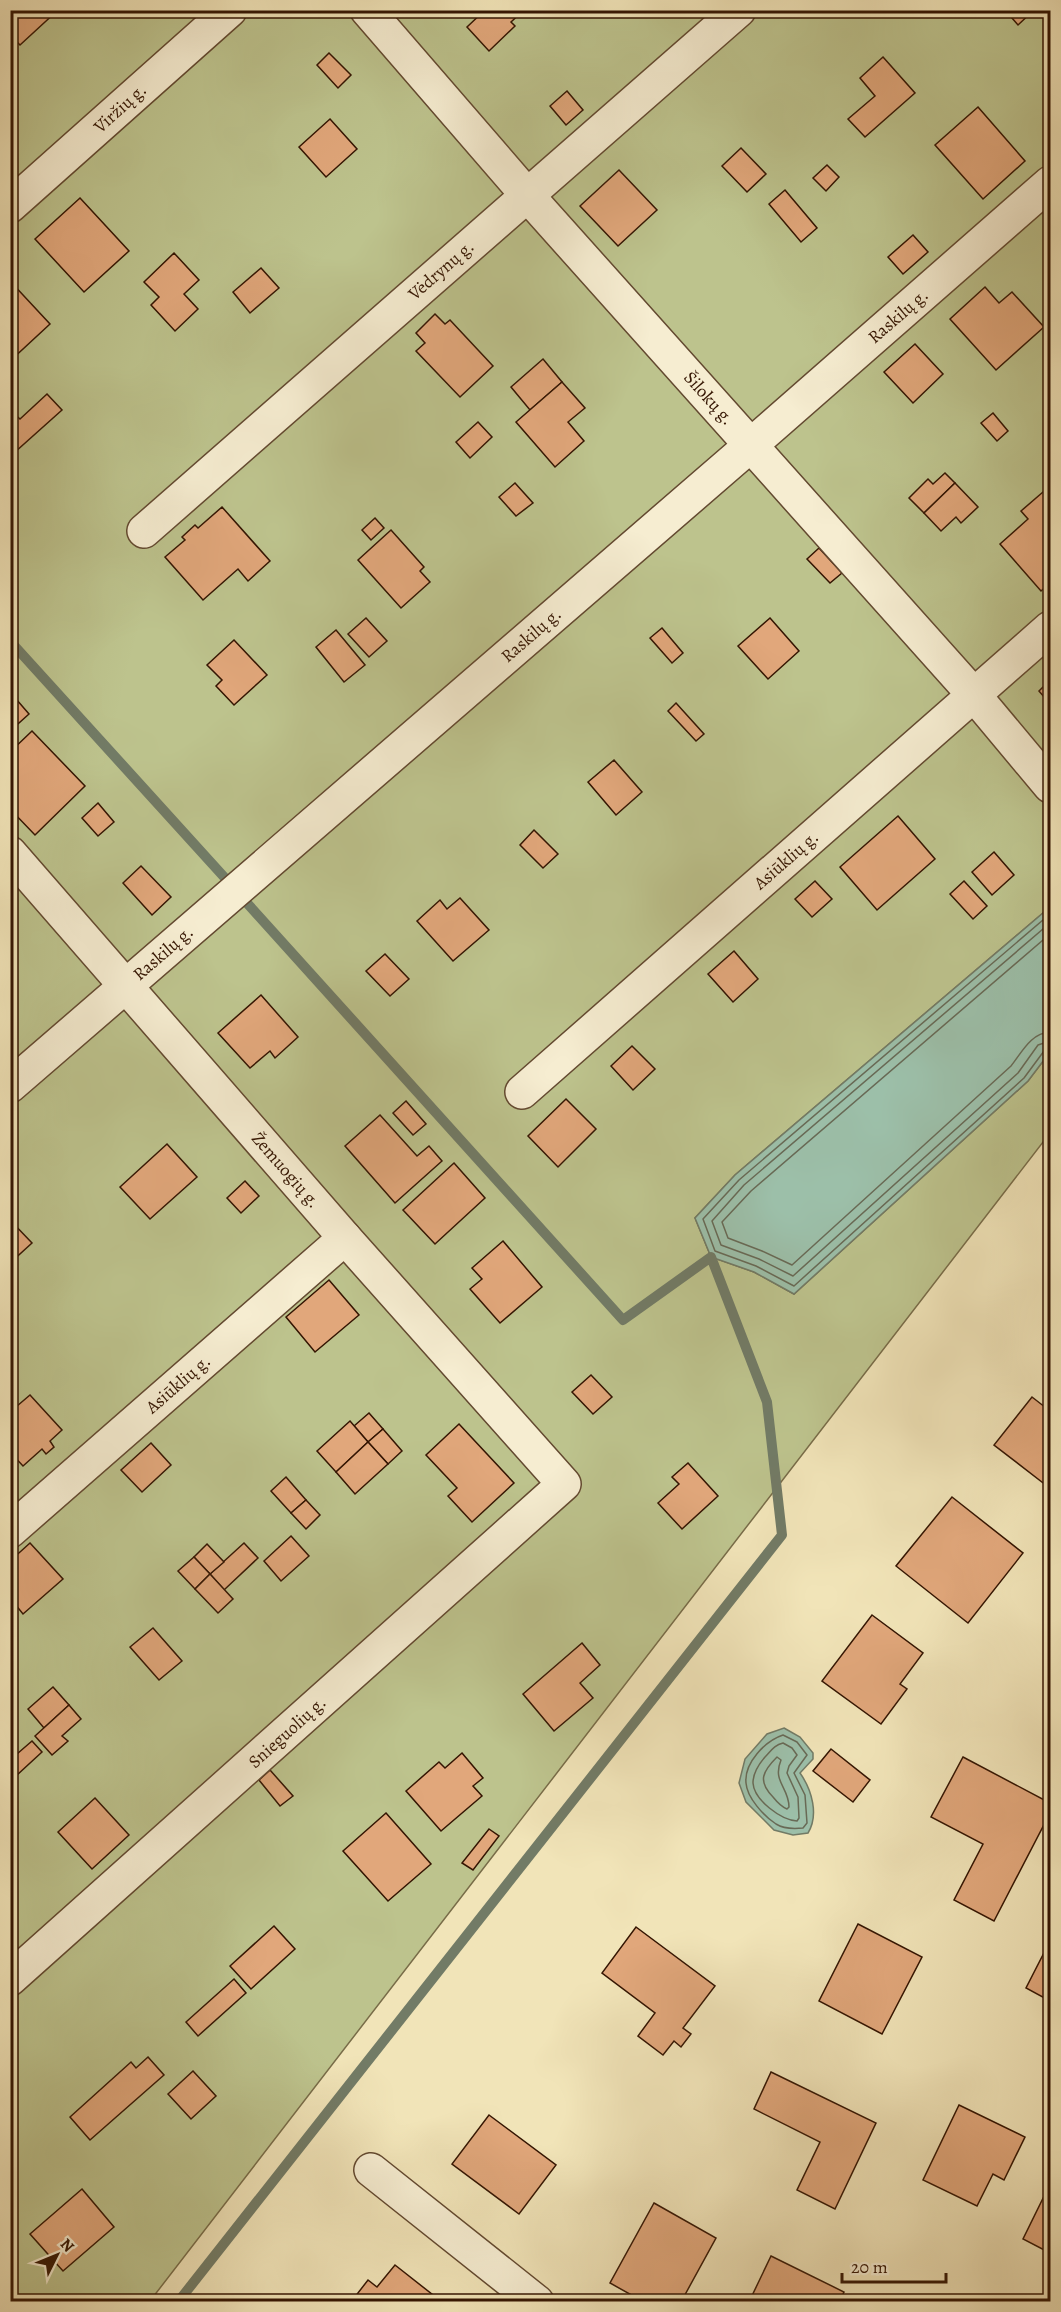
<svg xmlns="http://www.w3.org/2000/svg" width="1061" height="2312" viewBox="0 0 1061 2312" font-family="Alegreya,serif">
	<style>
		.green { fill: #bdc38d; stroke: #786c48; stroke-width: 1.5 }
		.water { fill: #9cbfa9; stroke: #727b66; stroke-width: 1.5 }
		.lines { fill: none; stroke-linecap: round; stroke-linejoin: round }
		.shore { stroke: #686a56; stroke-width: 1.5 }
		.stream { stroke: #727b66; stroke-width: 10 }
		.building { fill: #e1a77b; stroke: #341502; stroke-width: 1.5 }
		.minor-casing { stroke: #634930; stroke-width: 36 }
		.minor { stroke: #f6edd1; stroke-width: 33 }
		.labels { text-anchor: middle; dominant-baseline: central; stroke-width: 6; stroke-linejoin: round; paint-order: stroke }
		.street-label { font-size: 18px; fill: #341502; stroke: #f6edd1 }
	</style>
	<rect width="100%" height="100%" fill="#f1e4b8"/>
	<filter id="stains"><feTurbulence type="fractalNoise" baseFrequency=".00333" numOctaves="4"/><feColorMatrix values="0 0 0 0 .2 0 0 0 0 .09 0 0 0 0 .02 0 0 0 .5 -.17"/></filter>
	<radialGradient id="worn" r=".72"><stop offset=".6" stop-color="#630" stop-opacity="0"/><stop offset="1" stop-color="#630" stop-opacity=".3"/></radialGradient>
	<!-- green -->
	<polygon class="green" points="11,11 1050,11 1050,907 735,1175 695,1218 711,1257 754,1272 794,1294 1028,1081 1050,1052 1050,1133 150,2301 11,2302"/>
	<!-- water -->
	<g class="water">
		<polygon points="1050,907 1050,1052 1028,1081 794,1294 754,1272 711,1257 695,1218 735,1175"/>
		<path d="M784,1728L800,1737L813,1753V1759L800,1773C812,1790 819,1815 808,1833L793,1835L774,1830L746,1802L739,1783L745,1759L767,1734Z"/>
	</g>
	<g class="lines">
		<!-- shore -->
		<g class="shore">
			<polyline points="1050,914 739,1180 703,1219 715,1251 756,1266 794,1286 1024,1078 1044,1051 1050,1049"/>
			<polyline points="1050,923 744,1185 712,1221 721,1245 759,1259 793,1276 1018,1073 1038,1045 1050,1041"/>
			<path d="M1050,934L751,1191L722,1222L728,1238L762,1251L792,1265L1011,1066C1022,1052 1031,1033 1050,1032"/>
			<path d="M783,1735L797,1742L807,1755L794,1773L805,1795L807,1823L803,1828C794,1829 784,1829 776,1824C764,1816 747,1798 746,1783C744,1763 765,1741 783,1735Z"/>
			<path d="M783,1743L792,1748L797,1755L789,1766L787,1773L798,1797L799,1818L797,1821C781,1820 754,1800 753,1783C753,1773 759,1764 765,1757C771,1751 774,1745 783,1743Z"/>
			<path d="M777,1757L781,1760C772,1782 789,1787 789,1807L787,1809C782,1807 777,1802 773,1797C757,1781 763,1771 777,1757Z"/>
		</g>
		<!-- stream -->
		<g class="stream">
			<polyline points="10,641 225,878"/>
			<polyline points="178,2302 782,1535 767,1402 711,1257 623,1320 246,902"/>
		</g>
	</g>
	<!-- building -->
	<g class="building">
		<polygon points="10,10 58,10 20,45 10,35"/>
		<polygon points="485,10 524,10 511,22 515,26 489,51 467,27"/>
		<polygon points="1005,10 1034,10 1018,25"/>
		<polygon points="329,53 351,75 338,88 317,65"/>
		<polygon points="883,57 915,93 865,137 848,119 875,96 860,78"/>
		<polygon points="567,91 583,110 566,125 550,106"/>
		<polygon points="978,107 1025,161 983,199 935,145"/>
		<polygon points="330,119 357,149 326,177 299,147"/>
		<polygon points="741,148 766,174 747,192 722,166"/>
		<polygon points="827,165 839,177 826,191 813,178"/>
		<polygon points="619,170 657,210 618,246 580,206"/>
		<polygon points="785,190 817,228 801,242 769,204"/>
		<polygon points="80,198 129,251 84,292 35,239"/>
		<polygon points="913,235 928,252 903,274 888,257"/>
		<polygon points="174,253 199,280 184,294 198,309 175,331 151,305 159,297 144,282"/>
		<polygon points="261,268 279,288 250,313 233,292"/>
		<polygon points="10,281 50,324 10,361"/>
		<polygon points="985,287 999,303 1012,292 1044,327 996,370 950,319"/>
		<polygon points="435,314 445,324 450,320 493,366 460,397 416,351 425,343 416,333"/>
		<polygon points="915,344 943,374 913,403 884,372"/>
		<polygon points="543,359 562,382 530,410 511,387"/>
		<polygon points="562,382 585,408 568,422 584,441 555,467 516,422"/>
		<polygon points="47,394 62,410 15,452 10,448 10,410 20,419"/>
		<polygon points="993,413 1008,431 997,441 981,423"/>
		<polygon points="478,422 492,437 470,458 456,442"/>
		<polygon points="945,473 955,483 924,513 909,498 928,479 933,484"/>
		<polygon points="515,483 533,503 516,516 499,497"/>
		<polygon points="955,483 978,507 961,523 956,517 941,531 924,513"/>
		<polygon points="1043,492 1050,500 1050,583 1041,591 1000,544 1028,519 1021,511"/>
		<polygon points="222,507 270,561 248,581 238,569 203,600 165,557 185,540 182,537 195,525 198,528"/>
		<polygon points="375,518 384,528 371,540 362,530"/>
		<polygon points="391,530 424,567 420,571 430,582 401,608 358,560"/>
		<polygon points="819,548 842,573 830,583 807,559"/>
		<polygon points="366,618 387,641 369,657 348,634"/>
		<polygon points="770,618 799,651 768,679 738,646"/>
		<polygon points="662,628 683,653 672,663 650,638"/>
		<polygon points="336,630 365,665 344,682 316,647"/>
		<polygon points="234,640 267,675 234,705 216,686 222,680 207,665"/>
		<polygon points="1050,680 1050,704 1039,691"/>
		<polygon points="10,692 29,714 10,731"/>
		<polygon points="676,703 704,734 696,741 668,711"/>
		<polygon points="32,731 85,786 35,835 10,809 10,795 16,790 10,783 10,766 15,762 10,758 10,752"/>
		<polygon points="614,760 642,792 616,815 588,782"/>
		<polygon points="98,803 114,822 98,836 82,818"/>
		<polygon points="898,816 935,859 877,910 840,867"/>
		<polygon points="534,830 558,854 543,868 520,845"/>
		<polygon points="994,852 1014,875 992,895 972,872"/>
		<polygon points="141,866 171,897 152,915 123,883"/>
		<polygon points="815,881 832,899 812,917 795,899"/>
		<polygon points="964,881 987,906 973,919 950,894"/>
		<polygon points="460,898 489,930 453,961 417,921 440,900 447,909"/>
		<polygon points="734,951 758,979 733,1002 708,974"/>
		<polygon points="385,954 409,979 390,996 366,971"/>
		<polygon points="261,995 298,1037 275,1058 270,1051 250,1068 218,1033"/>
		<polygon points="632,1046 655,1069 633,1090 611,1066"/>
		<polygon points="566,1099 596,1129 558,1167 528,1136"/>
		<polygon points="406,1101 426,1124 413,1135 393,1113"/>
		<polygon points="380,1115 417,1156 429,1146 442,1161 395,1203 345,1146"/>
		<polygon points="167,1144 197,1177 150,1219 120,1187"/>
		<polygon points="454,1163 485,1198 435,1244 403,1210"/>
		<polygon points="245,1181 259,1196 241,1213 227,1198"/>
		<polygon points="10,1220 32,1243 10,1263"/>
		<polygon points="503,1241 542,1287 500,1323 470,1289 482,1279 472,1268"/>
		<polygon points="329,1280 359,1315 315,1352 286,1317"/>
		<polygon points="591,1375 612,1397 593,1414 572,1392"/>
		<polygon points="30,1395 62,1430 50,1441 54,1447 46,1454 42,1449 23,1466 10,1452 10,1412"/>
		<polygon points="1032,1397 1050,1411 1050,1481 1047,1486 994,1445"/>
		<polygon points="369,1413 383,1429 368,1442 354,1426"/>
		<polygon points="350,1421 368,1442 336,1472 317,1451"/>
		<polygon points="459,1424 514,1483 472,1522 448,1496 457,1488 426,1455"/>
		<polygon points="383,1429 402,1451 388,1464 368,1442"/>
		<polygon points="368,1442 388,1464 355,1494 336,1472"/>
		<polygon points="151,1443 171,1465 142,1492 121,1470"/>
		<polygon points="688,1463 718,1496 682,1529 658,1503 679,1484 672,1477"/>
		<polygon points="286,1477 306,1500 291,1513 271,1491"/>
		<polygon points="952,1497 1023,1553 968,1623 896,1566"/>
		<polygon points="306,1500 320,1515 306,1529 291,1513"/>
		<polygon points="291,1536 309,1556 281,1581 264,1561"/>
		<polygon points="30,1543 63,1579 23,1614 15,1604 10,1608 10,1561"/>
		<polygon points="244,1543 258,1558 224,1590 210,1574"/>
		<polygon points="207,1544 224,1562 210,1574 194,1557"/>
		<polygon points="194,1557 210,1574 195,1589 178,1571"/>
		<polygon points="210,1574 233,1599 218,1613 195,1589"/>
		<polygon points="872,1615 923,1653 900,1684 907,1689 881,1724 822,1681"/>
		<polygon points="153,1628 182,1661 159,1680 130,1647"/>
		<polygon points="582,1643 600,1665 580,1683 593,1698 554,1731 523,1694"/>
		<polygon points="53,1687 69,1705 44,1728 28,1709"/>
		<polygon points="69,1705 81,1719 62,1736 68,1741 52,1755 35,1736"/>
		<polygon points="32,1741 42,1752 17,1775 10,1769 10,1760"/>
		<polygon points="831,1749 870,1780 853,1802 813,1771"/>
		<polygon points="462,1753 483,1778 473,1786 482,1796 441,1831 406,1791 439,1762 445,1768"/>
		<polygon points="963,1757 1050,1803 1050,1813 994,1921 954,1900 983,1844 931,1817"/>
		<polygon points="270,1770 293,1796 280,1806 259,1780"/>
		<polygon points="95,1798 129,1835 92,1869 58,1832"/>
		<polygon points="386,1813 431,1864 388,1901 343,1851"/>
		<polygon points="489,1829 499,1836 473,1870 462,1863"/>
		<polygon points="858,1924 922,1957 882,2034 819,2001"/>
		<polygon points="274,1926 295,1949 251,1989 230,1966"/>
		<polygon points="636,1927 715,1986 683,2028 691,2034 681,2047 674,2041 663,2055 638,2036 655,2013 602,1973"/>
		<polygon points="1050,1941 1050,2001 1026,1988"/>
		<polygon points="234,1979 246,1993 198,2036 186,2022"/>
		<polygon points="148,2057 164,2075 90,2140 70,2117 131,2062 136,2068"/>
		<polygon points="193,2071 216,2096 191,2119 168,2094"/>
		<polygon points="771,2072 876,2123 835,2209 797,2190 820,2142 754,2109"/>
		<polygon points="959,2105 1025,2137 1004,2180 993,2174 977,2206 923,2180"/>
		<polygon points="489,2115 556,2165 519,2214 452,2164"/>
		<polygon points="1050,2184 1050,2253 1023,2239"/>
		<polygon points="82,2189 114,2227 63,2271 30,2234"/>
		<polygon points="654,2203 716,2238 681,2302 644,2302 610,2283"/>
		<polygon points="771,2256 844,2292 839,2302 749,2302"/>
		<polygon points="395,2265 442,2302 351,2302 368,2280 377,2287"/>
	</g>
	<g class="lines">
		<defs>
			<g id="minor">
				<polyline points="367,10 527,195 974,695 1050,786"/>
				<polyline points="10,206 230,10"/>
				<polyline points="144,531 739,10"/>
				<polyline points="10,853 345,1238 564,1484 10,1979"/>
				<polyline points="10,1086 751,445 1050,183"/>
				<polyline points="522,1092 1050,628"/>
				<polyline points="10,1531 345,1238"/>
				<polyline points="371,2170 537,2302"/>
			</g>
		</defs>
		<!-- minor casing -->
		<use href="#minor" class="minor-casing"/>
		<!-- minor -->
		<use href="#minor" class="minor"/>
	</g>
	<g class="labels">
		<!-- street labels -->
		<g class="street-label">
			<text transform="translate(120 108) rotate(-42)">Viržių g.</text>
			<text transform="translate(441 270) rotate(-41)">Vėdrynų g.</text>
			<text transform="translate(898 316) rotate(-41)">Raskilų g.</text>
			<text transform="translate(709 398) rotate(48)">Šilokų g.</text>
			<text transform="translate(531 635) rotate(-41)">Raskilų g.</text>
			<text transform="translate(786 860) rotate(-41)">Asiūklių g.</text>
			<text transform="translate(163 953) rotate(-41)">Raskilų g.</text>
			<text transform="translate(286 1170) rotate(49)">Žemuogių g.</text>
			<text transform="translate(178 1384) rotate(-41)">Asiūklių g.</text>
			<text transform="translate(287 1732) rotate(-42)">Snieguolių g.</text>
		</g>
	</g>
	<!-- margin -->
	<rect width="1061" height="2312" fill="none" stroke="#f1e4b8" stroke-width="36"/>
	<rect x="12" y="12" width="1037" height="2288" fill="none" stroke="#341502" stroke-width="3"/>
	<rect x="18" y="18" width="1025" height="2276" fill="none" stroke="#341502" stroke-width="1.5"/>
	<!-- north arrow -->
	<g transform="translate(57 2255) rotate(47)" stroke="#f6edd1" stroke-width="4.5" paint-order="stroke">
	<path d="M0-4.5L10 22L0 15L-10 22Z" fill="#341502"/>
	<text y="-9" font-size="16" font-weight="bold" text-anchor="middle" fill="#341502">N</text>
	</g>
	<!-- scale -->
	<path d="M842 2273v9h104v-9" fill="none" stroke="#341502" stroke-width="3"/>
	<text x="851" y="2273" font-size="18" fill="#341502" stroke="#f6edd1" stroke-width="4.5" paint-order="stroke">20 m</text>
	<rect width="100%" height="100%" filter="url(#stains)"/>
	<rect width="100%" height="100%" fill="url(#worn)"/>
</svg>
